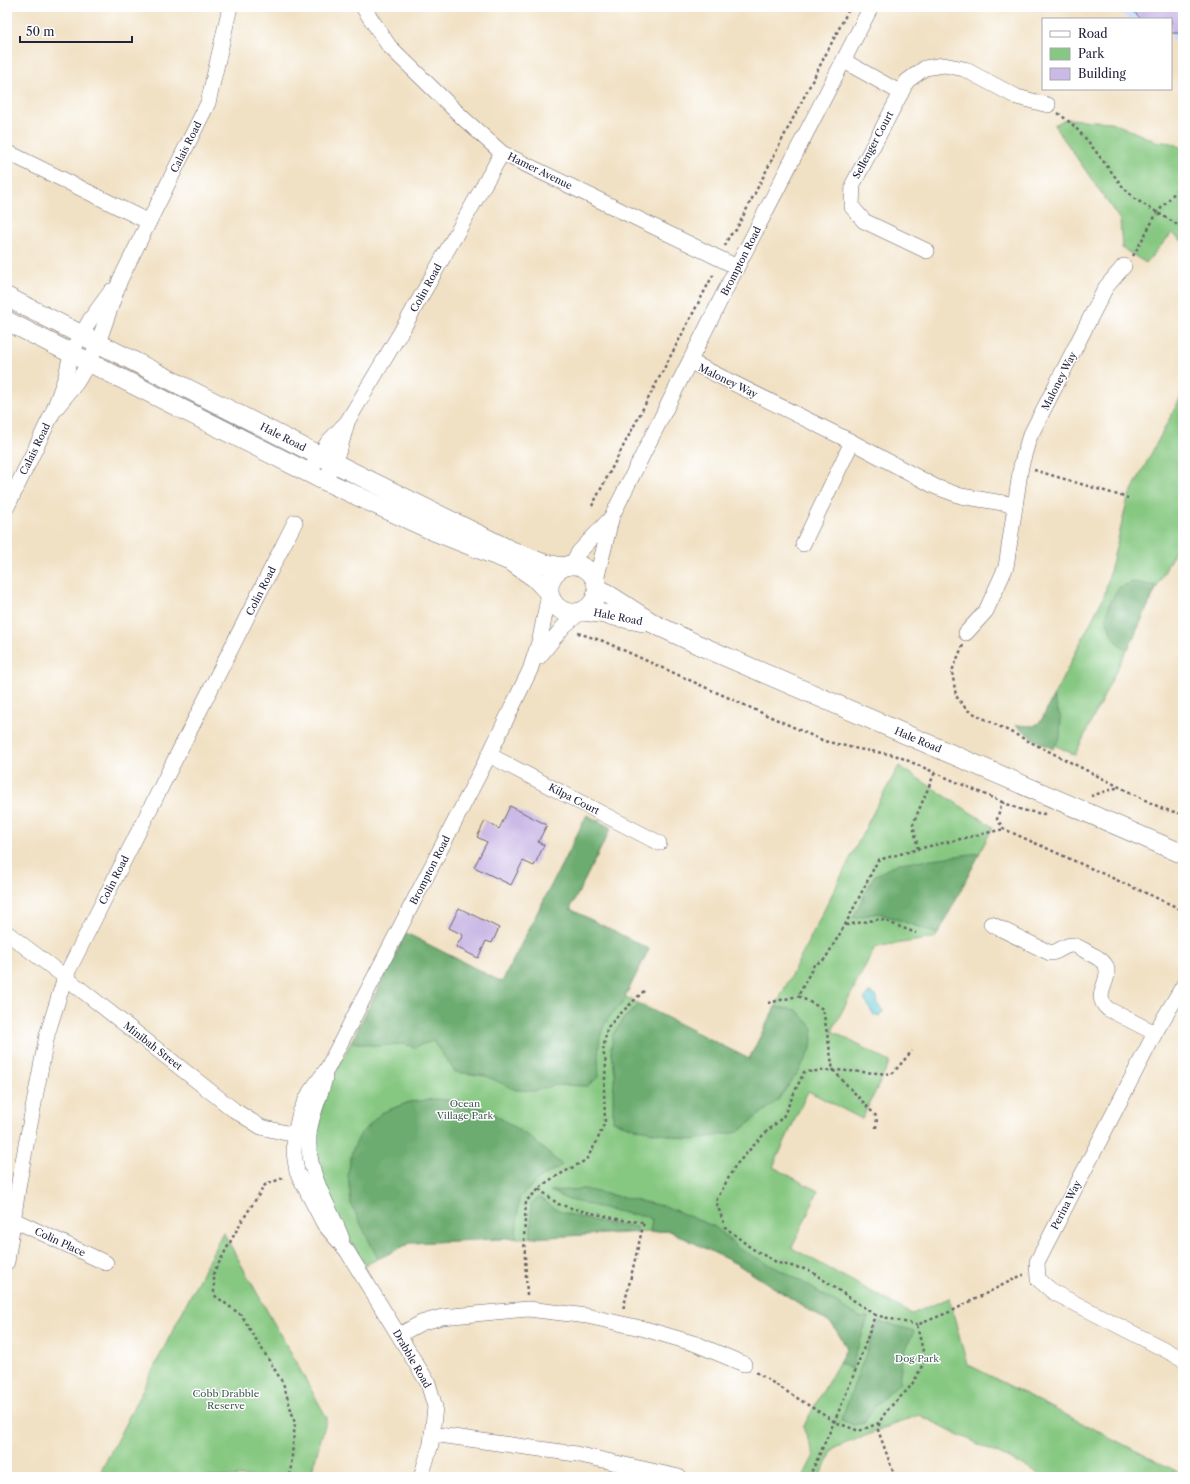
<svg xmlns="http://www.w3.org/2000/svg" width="1190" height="1484" viewBox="0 0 1190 1484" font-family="'Libre Caslon Text',serif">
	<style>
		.built { fill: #ccdbfa }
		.green { fill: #86c881; stroke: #54755e }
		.forest { fill: #6cac6f; stroke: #476755 }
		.water { fill: #5bc8d0; stroke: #3e7586 }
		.building { fill: #cbb9e6 }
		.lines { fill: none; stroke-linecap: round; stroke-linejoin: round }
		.minor-casing { stroke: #6a656b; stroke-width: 16 }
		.major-casing { stroke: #6a656b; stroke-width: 20 }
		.path { stroke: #6a656b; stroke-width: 2.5; stroke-dasharray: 3 3; stroke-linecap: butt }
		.minor { stroke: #fff; stroke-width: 15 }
		.major { stroke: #fff; stroke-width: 19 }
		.labels { text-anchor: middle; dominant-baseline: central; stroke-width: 3; stroke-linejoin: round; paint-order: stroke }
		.street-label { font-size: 10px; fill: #22223b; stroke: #fff }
		.park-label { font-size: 10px; fill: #455c54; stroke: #fff }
	</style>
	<rect width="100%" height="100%" fill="#fff"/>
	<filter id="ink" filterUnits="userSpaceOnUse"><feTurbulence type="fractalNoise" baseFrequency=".025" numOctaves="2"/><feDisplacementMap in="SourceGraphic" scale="8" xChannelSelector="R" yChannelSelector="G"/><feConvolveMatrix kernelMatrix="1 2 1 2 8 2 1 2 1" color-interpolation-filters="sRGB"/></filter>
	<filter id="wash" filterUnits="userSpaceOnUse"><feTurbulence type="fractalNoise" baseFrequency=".012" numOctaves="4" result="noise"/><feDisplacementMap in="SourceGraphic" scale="16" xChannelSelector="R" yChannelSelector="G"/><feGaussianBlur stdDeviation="0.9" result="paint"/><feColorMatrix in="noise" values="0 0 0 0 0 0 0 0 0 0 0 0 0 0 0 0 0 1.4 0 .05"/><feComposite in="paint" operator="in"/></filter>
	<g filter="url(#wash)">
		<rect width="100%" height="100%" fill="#f1e1c4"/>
		<!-- built -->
		<polygon class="built" points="1107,7 1183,7 1183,46 1171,40 1171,19 1130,19"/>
		<!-- green -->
		<g class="green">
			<polygon points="1067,119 1111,122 1155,141 1172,143 1183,148 1183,242 1172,233 1146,263 1122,248 1120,220 1054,125"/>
			<polygon points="1183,393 1183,534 1075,755 1034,735 1104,596 1128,498"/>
			<polygon points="899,766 993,827 935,938 875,947 832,1031 890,1062 862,1119 808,1091 773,1167 818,1191 792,1248 912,1314 949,1298 967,1364 1183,1475 1183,1477 1046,1477 919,1415 834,1448 819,1477 803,1477 814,1455 803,1427 847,1348 833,1325 737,1264 670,1231 410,1243 365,1265 337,1219 313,1152 323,1098 406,933 502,982 587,815 611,828 570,909 649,949 625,997 749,1059 876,807"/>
			<polygon points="223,1232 327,1418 310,1477 98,1477"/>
		</g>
		<!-- forest -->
		<g class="forest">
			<polygon points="1133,582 1157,586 1128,650 1123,648 1112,636 1106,619 1109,605 1118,588"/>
			<polygon points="1053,697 1061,718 1060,738 1053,749 1035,740 1016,725 1034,726 1041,721"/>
			<path d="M587,815L611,828L570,909L649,949L625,996L628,998C622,1004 615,1010 610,1016C596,1034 598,1056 599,1077L587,1086L557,1085L534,1091L516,1090L486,1076L455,1072L433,1041L414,1047L403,1044L377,1046L351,1042L406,933L502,982Z"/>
			<polygon points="980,853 938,934 879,913 853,918 874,876 899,863"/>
			<polygon points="640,1004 749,1059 775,1007 797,1010 813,1028 811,1049 799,1071 778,1100 738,1132 692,1140 634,1128 613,1121 613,1093 615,1074 611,1048 613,1034 625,1017"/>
			<polygon points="434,1099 469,1102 497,1116 531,1138 562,1165 539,1179 519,1198 516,1238 410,1243 378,1259 351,1204 348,1174 352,1151 361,1133 381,1113 409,1102"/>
			<polygon points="584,1189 667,1207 715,1227 738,1248 801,1281 861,1318 868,1317 851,1369 839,1363 847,1348 833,1325 737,1264 670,1231 650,1232 652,1220 643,1215 629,1214 569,1200 550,1191"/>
			<path d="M539,1197C544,1201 549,1205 554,1208C571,1218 617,1226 637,1227V1232L531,1238V1204Z"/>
			<polygon points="878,1321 914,1331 902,1358 899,1383 876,1405 864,1423 854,1425 841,1420"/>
		</g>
		<!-- water -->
		<polygon class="water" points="870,992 877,998 878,1004 883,1011 879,1017 874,1015 864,999"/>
		<g id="blocks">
			<!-- building -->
			<g class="building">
				<polygon points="1130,7 1183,7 1183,33 1171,33 1171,19 1141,19"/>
				<polygon points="510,806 547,825 538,842 544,845 534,866 523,861 511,885 474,867 487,842 477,837 485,821 499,829"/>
				<polygon points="459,908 499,928 492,943 486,941 478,958 456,947 463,935 449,928"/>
			</g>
		</g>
	</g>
	<g filter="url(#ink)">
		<use href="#blocks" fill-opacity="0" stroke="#6a656b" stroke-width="1"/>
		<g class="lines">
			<defs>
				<g id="minor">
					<polyline points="363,7 389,46 464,119 502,153 737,267"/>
					<polyline points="844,61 901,93"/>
					<polyline points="7,152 149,222"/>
					<polyline points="927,251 864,221 852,207 853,184 901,93 907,81 925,68 944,65 964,69 1017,97 1048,105"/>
					<polyline points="691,362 852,442 936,487 961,496 1015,505"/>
					<polyline points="53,412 77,382 89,362 98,343 120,280 208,103 230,7"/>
					<polyline points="309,472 328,442 347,422 402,330 502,153"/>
					<polyline points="325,481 340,448 347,423"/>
					<polyline points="7,507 53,412 66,376 71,353 90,320 111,291"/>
					<polyline points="803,544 852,442"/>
					<polyline points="571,565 579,552 610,519"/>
					<polyline points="596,580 612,516 737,267 871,7"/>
					<polyline points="966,633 986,611 1006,567 1021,466 1029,438 1106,287 1124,266"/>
					<polyline points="539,657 563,627 582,611"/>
					<polyline points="489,755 659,843"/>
					<path d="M991,924L1050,953C1059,953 1064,944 1073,945C1078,946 1084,950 1089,953C1095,956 1103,960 1106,966C1112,982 1091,995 1108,1009L1155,1033"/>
					<polyline points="7,933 65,977 234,1110 261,1127 286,1133 309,1134"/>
					<polyline points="1183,986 1155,1033 1037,1262 1038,1279 1053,1292 1183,1359"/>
					<path d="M325,1078C320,1097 311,1115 309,1134C306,1174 329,1204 342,1239"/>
					<polyline points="14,1220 106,1263"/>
					<polyline points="7,1262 19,1182 47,1035 65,977 295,522"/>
					<polyline points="399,1335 421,1323 442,1317 528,1309 587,1316 645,1329 696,1344 744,1364"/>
					<polyline points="432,1434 576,1454 679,1477"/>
					<polyline points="421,1477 431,1444 435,1407 428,1383 347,1251 324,1224 297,1172 294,1153 295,1134 300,1112 310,1092 327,1069 489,755 530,670 540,639 549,594"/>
				</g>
				<g id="major">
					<polyline points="7,297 334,463 510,550 542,563 563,567"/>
					<polyline points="7,321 325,481 431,530 512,562 535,578 549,593"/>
					<circle cx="573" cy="589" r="24"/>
					<polyline points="598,588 654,624 701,646 1183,854"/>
					<polyline points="583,611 599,613 643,622"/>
				</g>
			</defs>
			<!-- minor casing -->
			<use href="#minor" class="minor-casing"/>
			<!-- major casing -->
			<use href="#major" class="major-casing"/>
			<!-- path -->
			<g class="path">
				<polyline points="1058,113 1072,124 1087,140 1123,187 1135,199 1183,228"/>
				<polyline points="725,246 729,236 736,230 850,7"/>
				<polyline points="1133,256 1157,213 1183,183"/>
				<polyline points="1034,470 1128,498"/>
				<polyline points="592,506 713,275 713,272"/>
				<polyline points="578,633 603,641 824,741 858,749 895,755 1002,802 997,819 1004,829 1183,910"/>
				<polyline points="963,645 952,671 956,696 967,710 1163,809 1183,814"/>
				<polyline points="1091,796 1119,787"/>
				<polyline points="1002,802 1022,810 1043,814 1046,813"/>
				<polyline points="918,849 913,824 935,772"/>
				<polyline points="846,925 880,919 916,933"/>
				<polyline points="768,1003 798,996"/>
				<polyline points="876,1128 877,1117 833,1070 823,1009 798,996 814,965 825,959 845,925 878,860 930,846 1004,829"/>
				<polyline points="283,1178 265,1185 240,1224 214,1272 214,1295 241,1315 283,1383 295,1423 290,1477"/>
				<polyline points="539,1189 558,1204 578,1210 627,1221 644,1222 623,1310"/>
				<polyline points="527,1295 524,1238 526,1201 548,1181 586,1160 596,1143 605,1122 604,1087 605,1078 606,1063 603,1051 607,1028 619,1015 646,989"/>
				<polyline points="875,1315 809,1270 778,1263 751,1248 725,1227 716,1201 735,1166 764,1134 783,1117 804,1072 833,1070 892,1074 912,1051"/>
				<polyline points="756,1372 835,1422 859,1431 879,1423"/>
				<path d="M809,1477C834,1424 857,1371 875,1315L917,1325"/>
				<path d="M895,1477L878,1430C880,1412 898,1401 909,1388C916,1380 920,1369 925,1360L917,1325L952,1311L1022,1275H1024"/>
			</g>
			<!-- minor -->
			<use href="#minor" class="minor"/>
			<!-- major -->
			<use href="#major" class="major"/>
		</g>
	</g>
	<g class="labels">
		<!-- street labels -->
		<g class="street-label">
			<text transform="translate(873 145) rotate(-62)">Sellenger Court</text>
			<text transform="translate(186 147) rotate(-63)">Calais Road</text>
			<text transform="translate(540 171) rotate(26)">Hamer Avenue</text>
			<text transform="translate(741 261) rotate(-63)">Brompton Road</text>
			<text transform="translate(426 288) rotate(-61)">Colin Road</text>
			<text transform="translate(728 381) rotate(26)">Maloney Way</text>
			<text transform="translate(1059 381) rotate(-63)">Maloney Way</text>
			<text transform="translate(283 437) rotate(27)">Hale Road</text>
			<text transform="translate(35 449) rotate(-64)">Calais Road</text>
			<text transform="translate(261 591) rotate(-63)">Colin Road</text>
			<text transform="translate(618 617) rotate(11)">Hale Road</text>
			<text transform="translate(918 740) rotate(23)">Hale Road</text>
			<text transform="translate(574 799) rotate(27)">Kilpa Court</text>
			<text transform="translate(430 870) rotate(-63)">Brompton Road</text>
			<text transform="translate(114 880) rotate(-63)">Colin Road</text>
			<text transform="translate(153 1046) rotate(38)">Minibah Street</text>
			<text transform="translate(1066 1205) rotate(-63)">Perina Way</text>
			<text transform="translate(60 1242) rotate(25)">Colin Place</text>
			<text transform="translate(412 1359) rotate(60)">Drabble Road</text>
		</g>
		<!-- park labels -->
		<g class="park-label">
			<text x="465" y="1103">Ocean<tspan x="465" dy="12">Village Park</tspan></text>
			<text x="917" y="1358">Dog Park</text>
			<text x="226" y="1393">Cobb Drabble<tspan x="226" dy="12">Reserve</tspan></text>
		</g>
	</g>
	<!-- margin -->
	<rect width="1190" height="1484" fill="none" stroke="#fff" stroke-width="24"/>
	<!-- legend -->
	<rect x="1042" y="18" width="130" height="72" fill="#ffffff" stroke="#a7a7b1"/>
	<rect x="1050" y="31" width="20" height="6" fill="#ffffff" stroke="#a7a7b1"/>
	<text x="1078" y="38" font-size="12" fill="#22223b">Road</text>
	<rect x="1050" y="48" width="20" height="12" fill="#86c881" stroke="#a7a7b1"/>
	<text x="1078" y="58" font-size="12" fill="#22223b">Park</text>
	<rect x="1050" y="68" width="20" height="12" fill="#cbb9e6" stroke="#a7a7b1"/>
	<text x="1078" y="78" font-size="12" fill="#22223b">Building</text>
	<!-- scale -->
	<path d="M20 36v6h112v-6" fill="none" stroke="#22223b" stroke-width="2"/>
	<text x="26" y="36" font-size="12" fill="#22223b" stroke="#ffffff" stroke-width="3" paint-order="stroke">50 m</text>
</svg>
